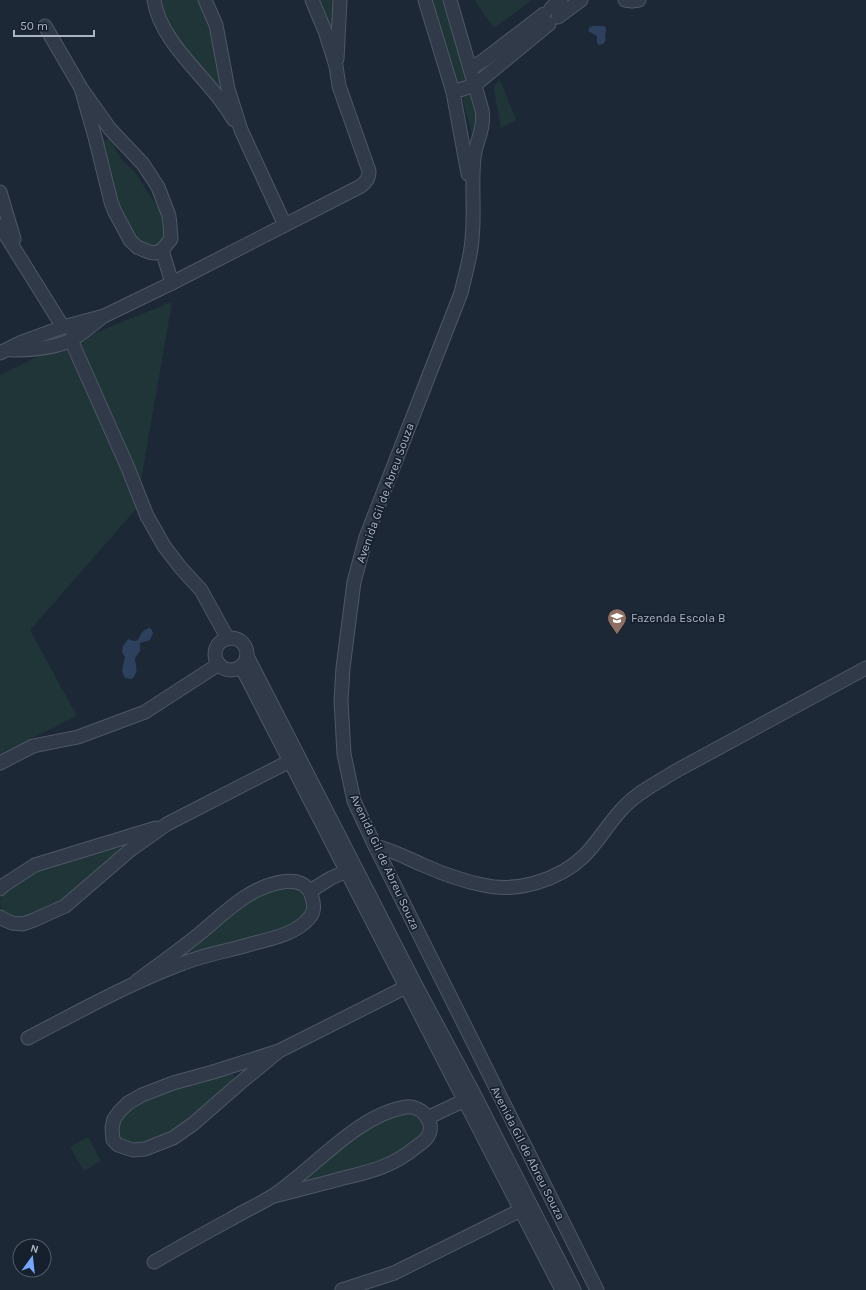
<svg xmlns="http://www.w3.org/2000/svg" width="866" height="1290" viewBox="0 0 866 1290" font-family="Karla,sans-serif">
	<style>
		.green { fill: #1f3538 }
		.water { fill: #2d415e }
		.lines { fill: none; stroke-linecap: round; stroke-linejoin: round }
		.minor-casing { stroke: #4e5766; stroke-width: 15 }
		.minor { stroke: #313a48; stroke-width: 13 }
		.labels { text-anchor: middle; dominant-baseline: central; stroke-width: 3.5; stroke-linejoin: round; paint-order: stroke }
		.street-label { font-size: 12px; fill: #aab4c5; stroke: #161f2c }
		.poi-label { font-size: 12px; fill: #aab4c5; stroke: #161f2c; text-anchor: start }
	</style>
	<rect width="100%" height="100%" fill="#1d2837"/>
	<!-- green -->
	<g class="green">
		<path d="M159,0H197C213,26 217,56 222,86L221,89L219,90L186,55L162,13Z"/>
		<polygon points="320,0 336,0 335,29 330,28"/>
		<polygon points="431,0 442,0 466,78 465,82 457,85"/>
		<polygon points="474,0 532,0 494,28"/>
		<polygon points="500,80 516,120 501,128 494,90 495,85"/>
		<polygon points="468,93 471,97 478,124 473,139 462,97 463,94"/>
		<polygon points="107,139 110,139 122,160 135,172 160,211 165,230 163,243 155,250 141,246 114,205 103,142"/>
		<polygon points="172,302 136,509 30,630 77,716 0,754 0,375 49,351"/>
		<polygon points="119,847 121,848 122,850 63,902 32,914 15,918 5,916 1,910 0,901 3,893 38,869"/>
		<polygon points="294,884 303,888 309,909 302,919 269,935 181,959 181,957 185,952 246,902 276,888"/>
		<polygon points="230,1073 234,1075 234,1077 231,1082 186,1123 175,1130 144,1143 133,1145 124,1142 119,1137 118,1129 122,1116 129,1109 165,1090"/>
		<path d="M407,1112C422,1117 426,1121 422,1137L381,1164L303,1184L301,1181L358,1132L394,1114Z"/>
		<polygon points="88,1137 101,1161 84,1171 70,1147"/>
	</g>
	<!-- water -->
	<g class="water">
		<polygon points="594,26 604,26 606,28 605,38 606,40 603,44 599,45 597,43 597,36 588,31 590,27"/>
		<path d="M150,628L151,629L153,633L150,640L140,643V651L135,658C135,667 140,670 132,679L125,678L122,671L125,657L122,652L123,646L128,639L134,641L138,640C141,634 142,630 150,628Z"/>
	</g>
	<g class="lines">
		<defs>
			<g id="minor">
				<path d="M154,0C159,35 193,66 214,92C222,101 228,111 234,120"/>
				<polyline points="205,0 216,25 228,89 241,130 285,225"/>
				<polyline points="425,0 453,92 468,174"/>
				<path d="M450,0L482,110C485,130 476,140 474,158C471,185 475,212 472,239C471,257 465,275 461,293L366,537L354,582L343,668L341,701L344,754L354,801L375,846L597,1290"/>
				<polyline points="625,0 632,1 639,0"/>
				<polyline points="551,8 561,0"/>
				<polyline points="558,17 581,0"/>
				<polyline points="45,26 81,88 110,129 143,164 158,187 169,216 170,225 171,239 162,250 155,253 149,252 137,247 130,240 115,212 111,202 95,137 81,88"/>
				<polyline points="337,59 340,0"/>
				<polyline points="470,69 484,60 544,14"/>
				<polyline points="453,92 475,85 549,24"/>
				<polyline points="0,192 14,239"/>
				<polyline points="0,226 63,327"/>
				<polyline points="162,250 172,283"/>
				<polyline points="63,327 68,327 73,330 73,336 71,340 128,468 147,516 164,546 180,567 201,590 228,639"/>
				<path d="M11,350C30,350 56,348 73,339C83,333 92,325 101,318"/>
				<path d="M0,353L22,342L63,327L104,316L172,283L361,186C367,181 369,178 369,171L339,86L336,66L325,31L312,0"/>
				<circle cx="231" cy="654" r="16"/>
				<polyline points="247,656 415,984 474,1094 574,1290"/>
				<polyline points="241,666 562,1290"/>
				<polyline points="0,763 33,746 78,737 145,712 219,664"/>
				<path d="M375,846C392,850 407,858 423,865C441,873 463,881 483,885C517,893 559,880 584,856C599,841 609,822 624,807C638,792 657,783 674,772L866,668"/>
				<polyline points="0,889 4,885 35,865 156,828"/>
				<polyline points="310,891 331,878 347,871"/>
				<polyline points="0,917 3,919 12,923 23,924 34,920 65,906 129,851 167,824 290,761"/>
				<path d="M28,1038C78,1012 128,984 181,964C203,955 228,951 251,944C270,939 297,934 310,917C315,911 314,904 312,897C304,868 262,886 245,897C228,908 213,923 198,935C178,951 157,966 137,981"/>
				<polyline points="279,1051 240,1083 193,1124 173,1138 145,1149 133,1150 118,1145 113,1140 112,1128 114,1119 119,1112 128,1103 142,1095 173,1083 213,1072 279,1051 406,987"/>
				<polyline points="427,1118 465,1100"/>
				<path d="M154,1262C180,1247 205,1233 231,1219C244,1211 258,1205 271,1197C313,1170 356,1115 406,1107C423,1105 438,1125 426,1139C423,1142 419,1145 416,1147C391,1168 367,1172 336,1180C314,1186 293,1191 271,1197"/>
				<polyline points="342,1290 394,1273 521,1210"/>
			</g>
		</defs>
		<!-- minor casing -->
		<use href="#minor" class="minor-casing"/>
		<!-- minor -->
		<use href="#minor" class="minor"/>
	</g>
	<!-- icons -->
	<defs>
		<symbol id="university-pin" viewBox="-11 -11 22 30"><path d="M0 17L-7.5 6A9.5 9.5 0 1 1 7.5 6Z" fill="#8d6e63" stroke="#161f2c"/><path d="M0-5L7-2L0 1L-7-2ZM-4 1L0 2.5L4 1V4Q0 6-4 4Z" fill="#fff"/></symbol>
	</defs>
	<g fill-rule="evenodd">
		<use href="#university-pin" x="606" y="607" width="22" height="30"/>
	</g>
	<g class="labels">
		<!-- street labels -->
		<g class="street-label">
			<text transform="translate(385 493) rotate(-70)">Avenida Gil de Abreu Souza</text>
			<text transform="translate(385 862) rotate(65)">Avenida Gil de Abreu Souza</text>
			<text transform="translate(528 1153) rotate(63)">Avenida Gil de Abreu Souza</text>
		</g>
		<!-- poi labels -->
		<g class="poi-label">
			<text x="631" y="618">Fazenda Escola B</text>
		</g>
	</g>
	<!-- north arrow -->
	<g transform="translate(32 1258) rotate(15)"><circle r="19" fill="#161f2c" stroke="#515b69"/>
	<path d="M0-3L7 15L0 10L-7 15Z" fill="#75a7ff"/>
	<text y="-6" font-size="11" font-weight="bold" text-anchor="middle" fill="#aab4c5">N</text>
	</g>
	<!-- scale -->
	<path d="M14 30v6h80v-6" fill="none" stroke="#aab4c5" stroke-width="2"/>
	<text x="20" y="30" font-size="12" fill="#aab4c5" stroke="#161f2c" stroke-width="3" paint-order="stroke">50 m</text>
</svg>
